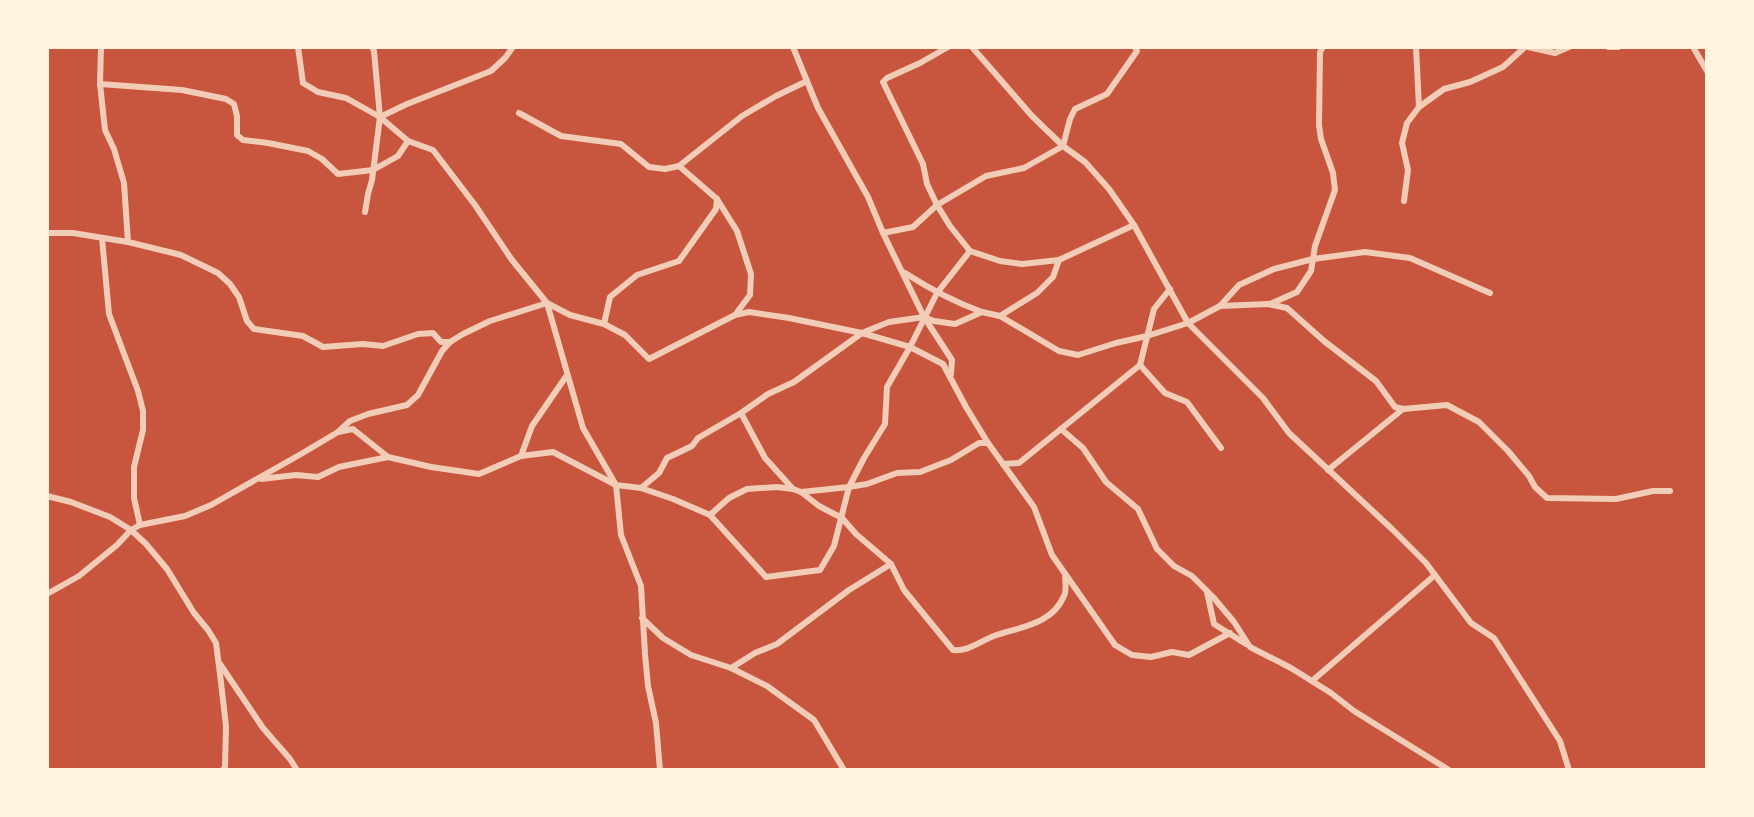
<svg xmlns="http://www.w3.org/2000/svg" width="1754" height="817" viewBox="0 0 1754 817" font-family="Roboto,sans-serif">
	<style>
		.lines { fill: none; stroke-linecap: round; stroke-linejoin: round }
		.minor { stroke: #f1ccb7; stroke-width: 6 }
	</style>
	<rect width="100%" height="100%" fill="#c8553d"/>
	<g class="lines">
		<!-- minor -->
		<g class="minor">
			<polyline points="101,47 100,84 105,130 114,149 124,183 128,242"/>
			<polyline points="298,47 303,83 318,92 346,98 380,117 407,104 491,71 505,58 513,47"/>
			<polyline points="372,47 374,51 380,117 408,141 433,150 475,205 512,260 547,303 570,315 604,324 610,297 637,275 679,261 716,209 717,199"/>
			<polyline points="793,47 818,108 868,197 883,233 924,317 952,360 951,374"/>
			<polyline points="948,47 920,63 887,78 883,82 923,164 927,184 937,205 950,226 970,251 1000,261 1022,264 1059,260"/>
			<polyline points="972,47 1032,116 1063,146 1085,162 1109,189 1134,225 1188,323 1263,398 1289,433 1392,529 1426,563 1471,623 1494,638 1560,741 1569,770"/>
			<polyline points="1416,47 1419,107"/>
			<polyline points="1528,47 1555,53 1569,47"/>
			<polyline points="1608,47 1618,47"/>
			<polyline points="1693,47 1707,71"/>
			<polyline points="100,84 182,90 226,99 234,104 237,116 237,135 243,140 268,143 308,151 322,159 338,174 373,170 398,156 408,141"/>
			<polyline points="519,113 561,136 621,144 649,167 665,169 679,166 717,199 737,231 751,274 750,295 735,315"/>
			<polyline points="679,166 742,116 776,96 807,81"/>
			<polyline points="1404,201 1408,170 1402,143 1407,123 1419,107 1444,89 1470,82 1503,67 1525,47"/>
			<polyline points="365,212 368,194 372,180 380,117"/>
			<polyline points="47,233 73,233 128,242 181,255 218,273 230,284 239,297 247,321 254,329 303,336 323,347 363,344 383,346 418,334 433,333 441,342 450,342"/>
			<polyline points="883,233 913,227 937,205 986,176 1024,168 1063,146 1070,119 1075,109 1107,94 1137,51 1135,47"/>
			<polyline points="102,238 109,314 138,391 143,411 143,430 134,467 134,498 140,525"/>
			<path d="M905,273C930,289 954,302 982,312"/>
			<polyline points="547,303 583,428 616,485 621,535 641,586 645,654 648,686 656,723 660,770"/>
			<polyline points="1270,304 1297,292 1311,271 1315,246 1335,190 1333,173 1321,139 1319,125 1320,52 1323,47"/>
			<polyline points="1220,306 1268,304 1287,308 1324,341 1376,381 1395,407 1403,409 1447,405 1479,422 1508,451 1529,476 1535,487 1547,498 1616,499 1653,491 1670,491"/>
			<polyline points="1000,316 1037,293 1053,277 1059,260 1134,225"/>
			<polyline points="604,324 625,335 649,359 735,315 749,312 789,318 862,333 910,347 943,364 966,407 988,443"/>
			<polyline points="1140,365 1165,393 1187,402 1221,448"/>
			<polyline points="741,413 765,458 793,489"/>
			<polyline points="1061,429 1083,448 1106,482 1138,509 1157,549 1174,566 1192,576 1213,597 1234,622 1250,647 1291,668 1331,693 1354,711 1449,770"/>
			<polyline points="338,432 353,429 388,457 431,467 479,474 521,456 553,452 616,485 641,488 673,499 710,515 766,577 820,570 834,546 849,487 864,458 885,424 887,387 910,347 937,293 970,251"/>
			<polyline points="521,456 532,426 567,375"/>
			<polyline points="1003,464 1019,463 1140,365 1154,309 1170,289"/>
			<polyline points="1328,470 1403,409"/>
			<polyline points="261,479 296,475 318,477 339,467 388,457"/>
			<polyline points="641,488 659,473 667,458 692,446 698,438 741,413 768,394 794,382 862,333 889,322 924,317 934,321 955,324 982,312 1000,316 1059,351 1078,355 1116,343 1147,336 1188,323 1220,306 1239,285 1274,269 1313,259 1365,252 1410,258 1490,293"/>
			<polyline points="801,492 849,487 867,484 897,473 920,472 951,460 979,443 988,443 1034,507 1052,555 1115,645 1132,655 1151,657 1172,652 1189,655 1230,633"/>
			<polyline points="47,496 71,502 110,517 131,530 146,544 167,569 194,613 208,630 216,643 220,674 226,726 225,767 223,770"/>
			<path d="M710,515L729,498L747,489L777,487L793,489L801,492L819,506L842,518L856,534L891,564L904,590L953,650C968,652 980,641 994,636C1019,627 1052,625 1064,596C1067,590 1065,580 1065,574"/>
			<polyline points="1207,592 1214,624 1246,644"/>
			<polyline points="47,594 79,576 117,545 131,530 140,525 185,516 211,505 301,454 338,432 350,421 368,414 407,405 418,395 442,351 450,342 463,334 490,321 547,303"/>
			<polyline points="642,618 663,638 691,655 731,668 767,686 814,720 844,770"/>
			<polyline points="220,664 263,728 290,759 297,770"/>
			<polyline points="731,668 755,653 777,644 849,590 891,564"/>
			<polyline points="1312,681 1435,575"/>
		</g>
	</g>
	<!-- border -->
	<rect width="1754" height="817" fill="none" stroke="#fff3e0" stroke-width="98"/>
</svg>
